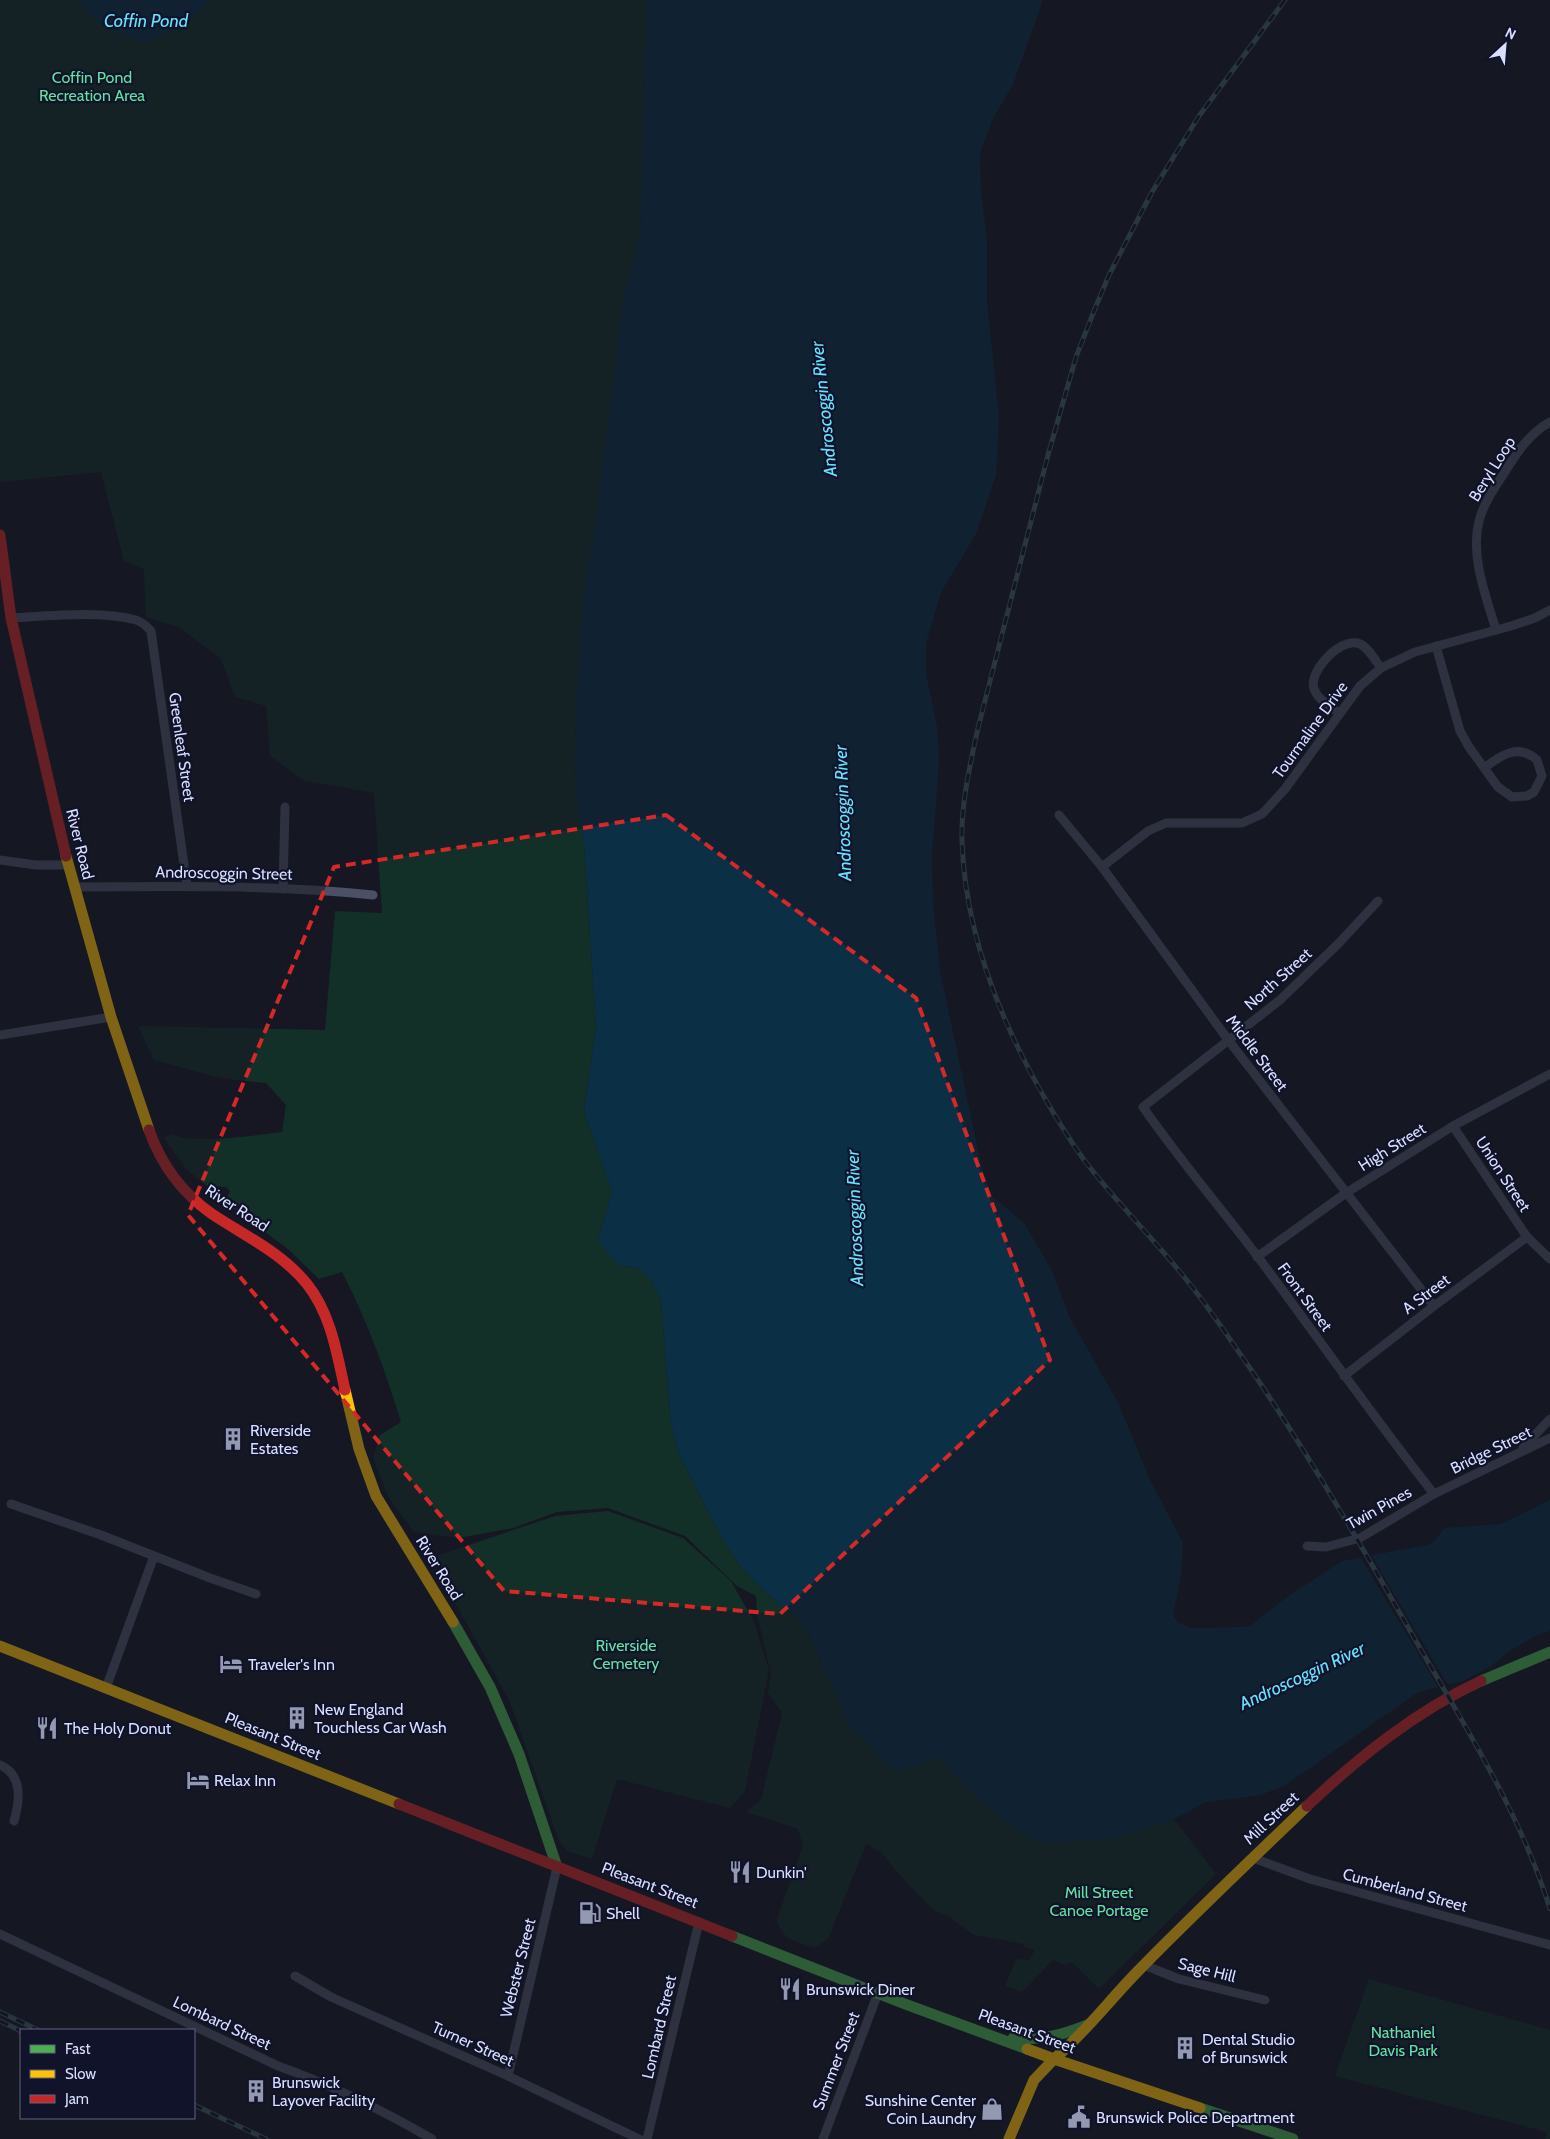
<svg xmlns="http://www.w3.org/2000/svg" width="1550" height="2139" viewBox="0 0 1550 2139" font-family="Cabin,sans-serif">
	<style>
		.green { fill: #133028 }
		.water { fill: #0b3046 }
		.pier { fill: #161723 }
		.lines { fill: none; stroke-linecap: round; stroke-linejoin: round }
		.street { stroke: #4b5064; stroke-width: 9 }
		.fast { stroke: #4caf50; stroke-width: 11 }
		.slow { stroke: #ffc107; stroke-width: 11 }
		.jam { stroke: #c62828; stroke-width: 11 }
		.rail-casing { stroke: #3f5c64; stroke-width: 5 }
		.rail { stroke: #101329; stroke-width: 3; stroke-dasharray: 9; stroke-linecap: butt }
		.marked { fill: none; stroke: #d62828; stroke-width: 4; stroke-dasharray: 10 6; stroke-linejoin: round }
		.labels { text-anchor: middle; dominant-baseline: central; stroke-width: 4.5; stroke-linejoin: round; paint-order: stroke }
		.park-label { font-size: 16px; fill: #61e29e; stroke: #101329 }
		.street-label { font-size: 16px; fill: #d8dfff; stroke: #101329 }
		.poi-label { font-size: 16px; fill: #d8dfff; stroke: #101329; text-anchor: start }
		.water-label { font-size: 18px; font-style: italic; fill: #66e2ff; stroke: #101329 }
	</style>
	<rect width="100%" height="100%" fill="#161723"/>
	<!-- green -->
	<g class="green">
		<path d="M0,0H647L640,236L625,291L595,527L584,595L576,707L575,763L577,801L584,843L596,1026L584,1111L612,1192L598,1239L619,1265L640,1269L651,1280L661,1300L671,1425L680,1457L723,1540L740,1566L762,1589L799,1620L811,1640L851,1728L868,1742L880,1760L897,1772L940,1757L962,1784L1039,1843L1112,1839L1174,1819L1216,1874L1099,1989L1072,1962L1064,1965L1053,1960L1022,1992L1005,1986L1016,1959L1029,1960L1035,1950L1023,1946V1944L974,1935L949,1917L933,1910L896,1871L882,1853L866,1844L828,1939L814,1948C796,1941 782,1941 777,1919L803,1846L798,1829L746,1812L761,1800L782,1713L768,1693L771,1674L757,1614L756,1596L737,1586L685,1536L608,1508L557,1512L513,1528L458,1538L414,1532L389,1498L373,1458L380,1435L401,1422C385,1370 367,1320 342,1272L319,1279L288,1249L225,1202L230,1191L226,1187L207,1186L186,1169L164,1138L171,1134C194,1145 255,1135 282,1132L286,1105L266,1083L220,1078L154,1060L138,1026L325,1030L335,911L382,913L374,793L305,781L270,756L266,706L235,697L221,659L179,627L146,617L144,569L124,561L101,472L0,482Z"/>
		<polygon points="608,1511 683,1538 731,1581 754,1622 769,1670 745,1791 730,1808 617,1779 592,1859 567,1851 559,1841 510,1702 455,1602 436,1556 555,1516"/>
		<polygon points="1369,1979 1550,2030 1550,2139 1545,2139 1547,2132 1335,2076"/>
	</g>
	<!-- water -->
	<g class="water">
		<polygon points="77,0 208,0 184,25 145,43 99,24"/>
		<polygon points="647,0 1043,0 1013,84 992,120 980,153 981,192 987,241 987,303 999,417 996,475 976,534 941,592 926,643 926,675 937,726 939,761 932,854 933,904 940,971 982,1169 992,1196 1024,1223 1052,1271 1070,1318 1118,1403 1149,1478 1183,1543 1181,1575 1173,1616 1179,1623 1191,1628 1249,1627 1287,1597 1342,1561 1432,1544 1445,1528 1501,1524 1550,1500 1550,1631 1537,1635 1511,1650 1491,1666 1463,1681 1418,1692 1284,1786 1260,1795 1206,1802 1174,1819 1112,1839 1039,1843 1020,1833 962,1784 940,1757 897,1772 880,1760 868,1742 851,1728 811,1639 799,1620 762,1589 740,1566 723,1540 680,1457 671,1425 661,1300 651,1280 640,1269 619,1265 607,1253 598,1239 612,1192 584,1111 596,1026 584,843 577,801 575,763 576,707 584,595 595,527 625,291 640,236"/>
	</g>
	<!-- pier -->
	<polygon class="pier" points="1370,1553 1449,1687 1439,1689 1359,1555"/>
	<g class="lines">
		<!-- street -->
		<g class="street">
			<path d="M11,618C48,616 101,610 136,620C143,622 146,626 151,631L187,886"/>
			<path d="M1496,630C1486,596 1470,556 1479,521C1484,502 1496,486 1506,470C1518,451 1530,433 1550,422"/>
			<path d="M1436,646L1460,731L1469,747L1498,787L1512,797L1527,796L1534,792L1542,776L1537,760C1519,743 1501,755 1484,768"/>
			<path d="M1339,713C1330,706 1318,700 1314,689C1308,672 1339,639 1357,643C1367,645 1375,660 1381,668"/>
			<polyline points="1059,815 1102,867 1229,1041 1434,1306"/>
			<polyline points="0,860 36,865 68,865"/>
			<polyline points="1102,867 1148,831 1166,823 1242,823 1262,814 1285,789 1360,686 1381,668 1415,652 1511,626 1535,618 1550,610"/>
			<path d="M75,887C174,886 274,885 373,895"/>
			<polyline points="283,889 285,807"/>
			<path d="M1378,901L1338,944L1280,1000L1143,1107C1179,1159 1220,1207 1258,1257C1317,1336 1373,1417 1434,1494L1550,1438"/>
			<polyline points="0,1035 111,1017"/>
			<polyline points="1453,1126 1527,1237 1550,1259"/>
			<polyline points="1257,1257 1346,1193 1453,1126 1550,1074"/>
			<polyline points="1344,1376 1434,1306 1527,1237"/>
			<polyline points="1523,1448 1550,1419"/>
			<polyline points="11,1504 101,1535 210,1578 256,1594"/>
			<polyline points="1307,1546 1326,1547 1360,1538 1434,1494"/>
			<polyline points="106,1688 154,1556"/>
			<path d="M0,1765C23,1775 20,1800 14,1821"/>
			<polyline points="1253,1858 1310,1879 1550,1945"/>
			<path d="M0,1934L278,2066C332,2085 382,2110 432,2139"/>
			<polyline points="1144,1965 1179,1979 1265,2000"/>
			<polyline points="295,1976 331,1997 508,2076 639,2139"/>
			<polyline points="508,2076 557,1867"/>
			<polyline points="647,2139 699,1922"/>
			<polyline points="823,2139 878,1993"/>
		</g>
		<!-- fast -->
		<g class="fast">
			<polyline points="453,1622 490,1687 519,1754 557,1867"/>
			<polyline points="1481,1681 1550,1652"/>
			<polyline points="732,1936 905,2004 1027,2049"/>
			<path d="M1013,2038C1040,2041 1062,2035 1087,2025"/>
			<polyline points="1200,2108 1293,2139"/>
		</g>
		<!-- slow -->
		<g class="slow">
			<polyline points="66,856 111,1017 149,1130"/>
			<polyline points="345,1390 359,1449 376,1496 453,1622"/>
			<polyline points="0,1646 399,1804"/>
			<path d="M1027,2049L1054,2059C1086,2032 1111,1998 1141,1968C1195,1913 1251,1860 1307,1806"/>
			<polyline points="1009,2139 1034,2080 1054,2059 1200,2108"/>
		</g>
		<!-- jam -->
		<g class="jam">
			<polyline points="0,535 11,618 66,856"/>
			<path d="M149,1130C161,1164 182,1193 212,1214C245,1236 281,1252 307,1284C331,1314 337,1354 345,1390"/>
			<polyline points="399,1804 732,1936"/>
			<path d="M1307,1806C1359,1757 1416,1711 1481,1681"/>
		</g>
		<defs>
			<g id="rail">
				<path d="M1285,0L1199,116L1152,192L1109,275L1096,306L1076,357L1048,455L978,728C970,765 961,803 962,841C965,935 1001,1023 1047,1102C1060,1124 1073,1146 1088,1165C1118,1204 1154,1239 1185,1278C1209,1307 1230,1340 1252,1371C1314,1463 1369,1559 1424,1655C1471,1736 1522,1818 1550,1909"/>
				<polyline points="0,2012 38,2030"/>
				<polyline points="0,2021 21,2031"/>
				<polyline points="194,2105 266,2139"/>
			</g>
		</defs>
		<!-- rail casing -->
		<use href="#rail" class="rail-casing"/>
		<!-- rail -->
		<use href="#rail" class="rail"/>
	</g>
	<!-- marked area -->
	<path d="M0 0H1550V2139H0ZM666,815L916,998L1050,1360L780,1614L504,1591L188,1215L334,867Z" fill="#161723" fill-opacity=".55" fill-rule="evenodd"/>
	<path class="marked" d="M666,815L916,998L1050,1360L780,1614L504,1591L188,1215L334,867Z"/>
	<!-- icons -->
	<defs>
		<symbol id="building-bare" viewBox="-9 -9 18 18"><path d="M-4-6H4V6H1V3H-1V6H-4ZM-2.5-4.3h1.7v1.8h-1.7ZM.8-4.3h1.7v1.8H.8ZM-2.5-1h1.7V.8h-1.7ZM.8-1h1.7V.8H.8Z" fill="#9499b2" stroke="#101329" stroke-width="2.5" paint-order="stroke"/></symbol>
		<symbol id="hotel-bare" viewBox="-9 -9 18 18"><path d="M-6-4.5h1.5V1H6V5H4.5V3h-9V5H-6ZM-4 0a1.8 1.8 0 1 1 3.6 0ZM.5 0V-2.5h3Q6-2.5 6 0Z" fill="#9499b2" stroke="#101329" stroke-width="2.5" paint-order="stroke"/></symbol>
		<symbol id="restaurant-bare" viewBox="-9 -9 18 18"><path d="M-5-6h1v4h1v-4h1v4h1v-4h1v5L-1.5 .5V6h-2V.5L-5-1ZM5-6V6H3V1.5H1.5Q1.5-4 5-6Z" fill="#9499b2" stroke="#101329" stroke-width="2.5" paint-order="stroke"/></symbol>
		<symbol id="fuel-bare" viewBox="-9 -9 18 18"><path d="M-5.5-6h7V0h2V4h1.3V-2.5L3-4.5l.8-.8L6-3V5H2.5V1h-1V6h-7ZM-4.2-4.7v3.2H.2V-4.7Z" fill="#9499b2" stroke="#101329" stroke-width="2.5" paint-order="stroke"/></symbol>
		<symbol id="shop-bare" viewBox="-9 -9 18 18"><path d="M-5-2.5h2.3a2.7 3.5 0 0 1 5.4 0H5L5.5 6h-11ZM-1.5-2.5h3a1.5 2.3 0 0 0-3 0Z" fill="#9499b2" stroke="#101329" stroke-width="2.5" paint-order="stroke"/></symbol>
		<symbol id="civic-bare" viewBox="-9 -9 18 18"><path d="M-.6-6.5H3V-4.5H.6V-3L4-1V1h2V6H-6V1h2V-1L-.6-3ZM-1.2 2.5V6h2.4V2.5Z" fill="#9499b2" stroke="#101329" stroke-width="2.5" paint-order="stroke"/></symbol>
	</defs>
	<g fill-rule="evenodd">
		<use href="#building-bare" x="217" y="1423" width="32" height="32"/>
		<use href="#hotel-bare" x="215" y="1648" width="32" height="32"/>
		<use href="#building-bare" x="281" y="1702" width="32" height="32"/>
		<use href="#restaurant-bare" x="31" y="1712" width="32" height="32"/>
		<use href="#hotel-bare" x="182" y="1764" width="32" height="32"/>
		<use href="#restaurant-bare" x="724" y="1856" width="32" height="32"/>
		<use href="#fuel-bare" x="574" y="1897" width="32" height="32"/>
		<use href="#restaurant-bare" x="774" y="1973" width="32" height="32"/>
		<use href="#building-bare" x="1169" y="2032" width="32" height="32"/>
		<use href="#building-bare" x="240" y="2075" width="32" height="32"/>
		<use href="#shop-bare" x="976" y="2093" width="32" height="32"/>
		<use href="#civic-bare" x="1063" y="2101" width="32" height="32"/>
	</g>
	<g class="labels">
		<!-- park labels -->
		<g class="park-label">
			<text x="92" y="77">Coffin Pond<tspan x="92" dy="18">Recreation Area</tspan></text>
			<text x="626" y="1645">Riverside<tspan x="626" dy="18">Cemetery</tspan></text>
			<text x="1099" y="1892">Mill Street<tspan x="1099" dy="18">Canoe Portage</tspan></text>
			<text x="1403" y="2032">Nathaniel<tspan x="1403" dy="18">Davis Park</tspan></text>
		</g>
		<!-- street labels -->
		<g class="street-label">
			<text transform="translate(1492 469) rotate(-58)">Beryl Loop</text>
			<text transform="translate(1310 730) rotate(-54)">Tourmaline Drive</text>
			<text transform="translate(182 747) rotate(82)">Greenleaf Street</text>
			<text transform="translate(80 844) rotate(76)">River Road</text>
			<text transform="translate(224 873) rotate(1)">Androscoggin Street</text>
			<text transform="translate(1278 979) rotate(-42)">North Street</text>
			<text transform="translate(1257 1053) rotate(53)">Middle Street</text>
			<text transform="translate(1392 1147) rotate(-32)">High Street</text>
			<text transform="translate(1503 1174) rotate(57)">Union Street</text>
			<text transform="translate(237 1208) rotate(33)">River Road</text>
			<text transform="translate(1426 1294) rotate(-37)">A Street</text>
			<text transform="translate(1305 1297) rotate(54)">Front Street</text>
			<text transform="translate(1491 1450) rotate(-26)">Bridge Street</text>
			<text transform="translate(1379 1508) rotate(-29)">Twin Pines</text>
			<text transform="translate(439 1568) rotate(58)">River Road</text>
			<text transform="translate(273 1736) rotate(22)">Pleasant Street</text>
			<text transform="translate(1271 1818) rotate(-43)">Mill Street</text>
			<text transform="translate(650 1885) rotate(21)">Pleasant Street</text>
			<text transform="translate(1405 1890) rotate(15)">Cumberland Street</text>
			<text transform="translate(518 1968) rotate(-76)">Webster Street</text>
			<text transform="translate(1207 1970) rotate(14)">Sage Hill</text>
			<text transform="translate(222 2023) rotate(25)">Lombard Street</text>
			<text transform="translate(659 2027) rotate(-77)">Lombard Street</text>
			<text transform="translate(1027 2031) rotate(20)">Pleasant Street</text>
			<text transform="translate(473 2044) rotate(24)">Turner Street</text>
			<text transform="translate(836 2061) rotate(-69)">Summer Street</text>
		</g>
		<!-- poi labels -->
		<g class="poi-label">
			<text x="250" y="1430">Riverside<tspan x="250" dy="18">Estates</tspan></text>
			<text x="248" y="1664">Traveler's Inn</text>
			<text x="314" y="1709">New England<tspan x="314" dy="18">Touchless Car Wash</tspan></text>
			<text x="64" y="1728">The Holy Donut</text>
			<text x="214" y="1780">Relax Inn</text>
			<text x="756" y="1872">Dunkin'</text>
			<text x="606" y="1913">Shell</text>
			<text x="806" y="1989">Brunswick Diner</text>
			<text x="1202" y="2039">Dental Studio<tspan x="1202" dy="18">of Brunswick</tspan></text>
			<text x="272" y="2082">Brunswick<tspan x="272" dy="18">Layover Facility</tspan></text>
			<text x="976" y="2100" text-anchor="end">Sunshine Center<tspan x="976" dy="18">Coin Laundry</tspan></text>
			<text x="1096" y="2117">Brunswick Police Department</text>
		</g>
		<!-- water labels -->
		<g class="water-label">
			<text x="146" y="21">Coffin Pond</text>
			<text transform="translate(824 409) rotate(-96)">Androscoggin River</text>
			<text transform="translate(843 813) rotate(-92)">Androscoggin River</text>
			<text transform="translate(855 1218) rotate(-92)">Androscoggin River</text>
			<text transform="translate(1302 1676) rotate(-25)">Androscoggin River</text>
		</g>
	</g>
	<!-- legend -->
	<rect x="20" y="2029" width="175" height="90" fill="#101329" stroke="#60657f"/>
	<rect x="30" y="2045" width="25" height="8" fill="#4caf50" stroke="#60657f"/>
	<text x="65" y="2054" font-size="15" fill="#d8dfff">Fast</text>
	<rect x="30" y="2070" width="25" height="8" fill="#ffc107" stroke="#60657f"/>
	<text x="65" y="2079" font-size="15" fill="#d8dfff">Slow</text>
	<rect x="30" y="2095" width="25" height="8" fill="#c62828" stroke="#60657f"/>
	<text x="65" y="2104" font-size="15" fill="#d8dfff">Jam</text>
	<!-- north arrow -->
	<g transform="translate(1505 45) rotate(26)" stroke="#101329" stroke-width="4" paint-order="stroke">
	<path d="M0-4L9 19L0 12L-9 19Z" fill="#d8dfff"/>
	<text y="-8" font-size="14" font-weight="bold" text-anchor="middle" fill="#d8dfff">N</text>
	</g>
</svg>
